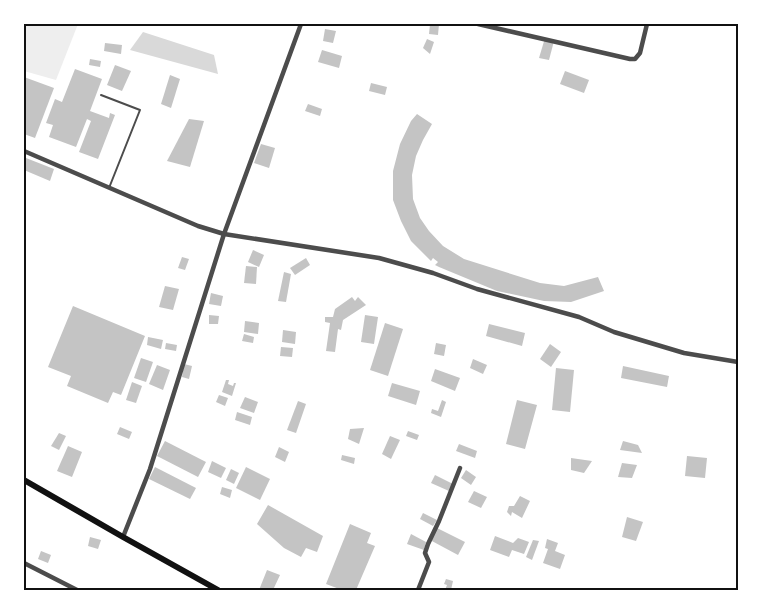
<svg xmlns="http://www.w3.org/2000/svg" width="762" height="614" viewBox="0 0 762 614" font-family="'Noto Sans',sans-serif">
	<style>
		.green { fill: #eee }
		.water { fill: #d9d9d9 }
		.building { fill: #c4c4c4 }
		.lines { fill: none; stroke-linecap: round; stroke-linejoin: round }
		.service { stroke: #4c4c4c; stroke-width: 2 }
		.minor { stroke: #4c4c4c; stroke-width: 4.5 }
		.secondary { stroke: #111; stroke-width: 6 }
		.neatline { fill: none; stroke: #111; stroke-width: 2 }
	</style>
	<rect width="100%" height="100%" fill="#fff"/>
	<!-- green -->
	<polygon class="green" points="24,24 78,24 56,80 24,71"/>
	<!-- water -->
	<polygon class="water" points="143,32 214,55 218,74 130,50"/>
	<!-- building -->
	<g class="building">
		<polygon points="430,24 439,24 438,35 429,34"/>
		<polygon points="325,29 336,31 333,43 323,41"/>
		<polygon points="545,38 554,41 549,60 539,58"/>
		<polygon points="427,39 434,42 430,54 423,48"/>
		<polygon points="105,43 122,45 121,54 104,51"/>
		<polygon points="322,50 342,56 339,68 318,62"/>
		<polygon points="90,59 101,61 100,67 89,65"/>
		<polygon points="115,65 131,71 122,91 107,85"/>
		<polygon points="75,69 102,79 90,111 109,118 110,113 115,115 98,159 79,152 91,121 87,119 76,147 49,137 53,125 46,123 55,99 62,102"/>
		<polygon points="565,71 589,80 584,93 560,84"/>
		<polygon points="170,75 180,79 171,108 161,104"/>
		<polygon points="24,77 54,88 35,138 24,134"/>
		<polygon points="371,83 387,87 385,95 369,91"/>
		<polygon points="308,104 322,109 320,116 305,111"/>
		<polygon points="417,114 432,124 423,140 416,156 412,175 413,199 420,218 429,231 443,246 464,259 540,283 564,286 598,277 604,291 571,302 544,301 497,291 439,267 435,265 438,262 433,258 431,261 411,241 401,221 393,200 393,171 400,144 411,121"/>
		<polygon points="189,119 204,121 190,167 167,161"/>
		<polygon points="261,144 275,148 269,168 254,163"/>
		<polygon points="26,158 54,169 50,181 24,170"/>
		<polygon points="253,250 264,255 259,267 248,262"/>
		<polygon points="182,257 189,259 185,270 178,268"/>
		<polygon points="306,258 310,265 295,275 290,268"/>
		<polygon points="246,266 257,267 256,284 244,283"/>
		<polygon points="284,272 291,274 286,302 278,301"/>
		<polygon points="165,286 179,289 173,310 159,307"/>
		<polygon points="211,293 223,296 221,306 209,304"/>
		<polygon points="352,297 355,301 358,297 366,305 343,320 341,330 338,329 335,352 326,351 330,323 325,322 325,317 333,317 335,309"/>
		<polygon points="73,306 145,336 121,395 113,392 108,403 67,386 71,376 48,367"/>
		<polygon points="209,315 219,316 218,324 209,324"/>
		<polygon points="365,315 378,317 374,344 361,342"/>
		<polygon points="245,321 259,323 258,334 244,332"/>
		<polygon points="385,323 403,329 388,376 370,370"/>
		<polygon points="489,324 525,333 522,346 486,336"/>
		<polygon points="283,330 296,332 295,344 282,342"/>
		<polygon points="244,334 254,337 253,343 242,341"/>
		<polygon points="148,337 163,340 161,349 147,345"/>
		<polygon points="166,343 177,345 176,351 165,349"/>
		<polygon points="436,343 446,345 444,356 434,354"/>
		<polygon points="550,344 561,352 551,367 540,359"/>
		<polygon points="281,347 293,348 292,357 280,356"/>
		<polygon points="141,358 153,362 146,382 134,378"/>
		<polygon points="473,359 487,365 483,374 470,368"/>
		<polygon points="184,364 192,366 189,379 182,377"/>
		<polygon points="157,365 170,370 163,390 149,384"/>
		<polygon points="623,366 669,376 667,387 621,378"/>
		<polygon points="556,368 574,370 570,412 552,410"/>
		<polygon points="435,369 460,378 455,391 431,381"/>
		<polygon points="226,380 229,380 228,384 233,386 234,383 236,383 232,396 222,392"/>
		<polygon points="132,382 142,386 136,403 126,400"/>
		<polygon points="392,383 420,391 416,405 388,396"/>
		<polygon points="219,395 228,398 225,406 216,402"/>
		<polygon points="245,397 258,402 254,413 240,408"/>
		<polygon points="442,400 446,402 441,417 431,413 432,409 438,411"/>
		<polygon points="517,400 537,405 525,449 506,444"/>
		<polygon points="298,401 306,404 296,433 287,430"/>
		<polygon points="237,412 252,417 250,425 235,420"/>
		<polygon points="120,427 132,432 129,439 117,434"/>
		<polygon points="364,428 359,444 348,439 350,429"/>
		<polygon points="408,431 419,435 417,440 406,436"/>
		<polygon points="59,433 66,436 59,450 51,446"/>
		<polygon points="390,436 400,440 391,459 382,454"/>
		<polygon points="165,441 206,462 198,477 157,456"/>
		<polygon points="623,441 638,445 642,453 620,450"/>
		<polygon points="459,444 477,451 475,458 456,451"/>
		<polygon points="68,446 82,452 72,477 57,471"/>
		<polygon points="279,447 289,452 285,462 275,457"/>
		<polygon points="342,455 355,458 354,464 341,460"/>
		<polygon points="687,456 707,458 705,478 685,476"/>
		<polygon points="571,458 592,461 584,473 571,470"/>
		<polygon points="212,461 226,468 221,478 208,472"/>
		<polygon points="622,463 637,465 632,478 618,477"/>
		<polygon points="155,467 196,488 190,499 149,479"/>
		<polygon points="246,467 270,479 260,500 236,488"/>
		<polygon points="231,469 239,473 234,484 226,480"/>
		<polygon points="466,470 476,477 471,485 461,478"/>
		<polygon points="435,475 453,484 449,491 431,483"/>
		<polygon points="222,487 232,490 230,498 220,494"/>
		<polygon points="474,491 487,497 481,508 468,502"/>
		<polygon points="520,496 530,501 522,518 512,512 511,516 507,512 509,506 514,506"/>
		<polygon points="268,505 323,536 317,552 306,548 301,557 284,548 257,524"/>
		<polygon points="423,513 437,520 433,526 420,519"/>
		<polygon points="627,517 643,522 636,541 622,537"/>
		<polygon points="350,524 371,533 367,543 375,546 356,590 342,590 326,584"/>
		<polygon points="437,528 465,542 458,555 430,540"/>
		<polygon points="411,534 426,542 424,550 407,544"/>
		<polygon points="495,536 513,543 518,538 529,542 524,554 512,550 509,557 490,550"/>
		<polygon points="90,537 101,540 98,549 88,546"/>
		<polygon points="547,539 558,543 555,551 565,555 560,569 543,563 548,549 545,548"/>
		<polygon points="533,540 539,541 532,560 526,557"/>
		<polygon points="41,551 51,555 48,563 38,559"/>
		<polygon points="267,570 280,575 273,590 259,590"/>
		<polygon points="446,579 453,581 451,590 445,590 447,585 444,584"/>
	</g>
	<g class="lines">
		<!-- service -->
		<polyline class="service" points="101,95 140,110 109,188"/>
		<!-- minor -->
		<g class="minor">
			<polyline points="478,24 630,59 635,59 640,53 647,24"/>
			<polyline points="24,151 198,226 224,234 379,258 433,273 477,289 579,317 614,332 684,353 738,362"/>
			<polyline points="123,537 150,469 224,234 301,24"/>
			<polyline points="24,563 77,590"/>
			<polyline points="418,590 429,562 425,553 428,544 439,521 460,468"/>
		</g>
		<!-- secondary -->
		<polyline class="secondary" points="24,480 123,537 218,590"/>
	</g>
	<!-- border -->
	<rect width="762" height="614" fill="none" stroke="#ffffff" stroke-width="50"/>
	<rect x="25" y="25" width="712" height="564" class="neatline"/>
</svg>
